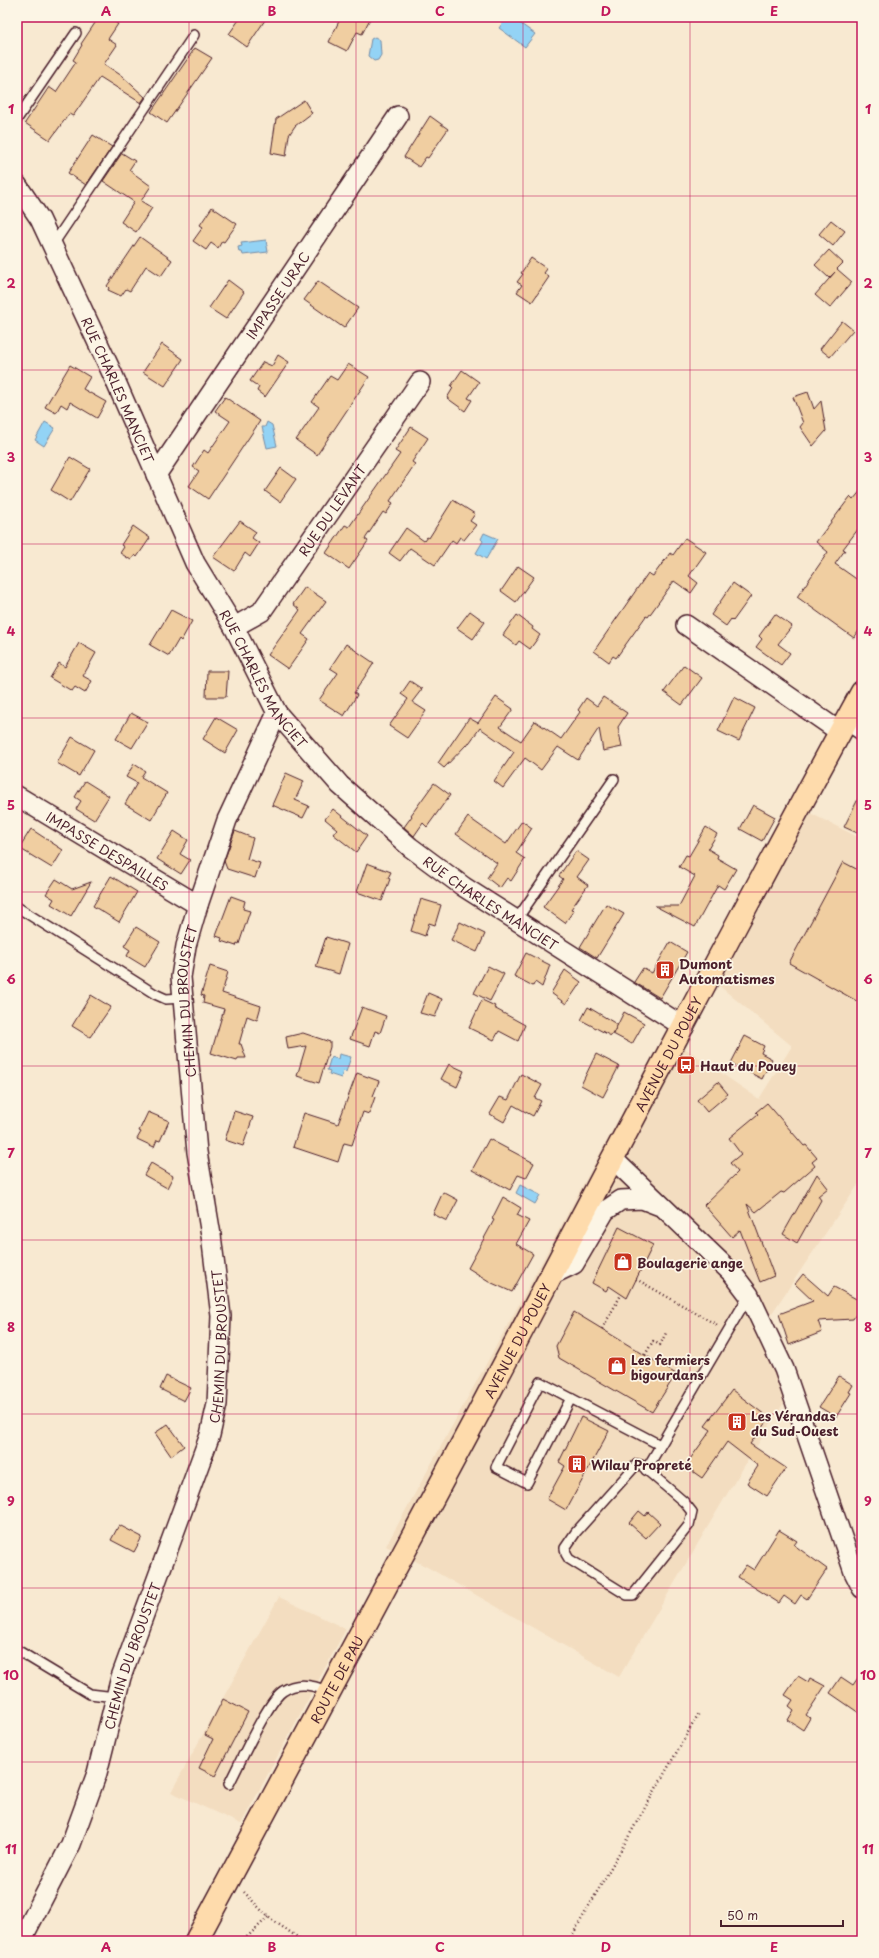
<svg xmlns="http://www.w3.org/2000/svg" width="879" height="1958" viewBox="0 0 879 1958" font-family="'Playpen Sans',sans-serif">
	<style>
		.built { fill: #f3ddc0 }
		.water { fill: #93d3f5; stroke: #768ba4 }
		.building { fill: #f0cea1; stroke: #4a1f2b }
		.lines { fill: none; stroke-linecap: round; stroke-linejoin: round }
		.lane-casing { stroke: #4a1f2b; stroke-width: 12 }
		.street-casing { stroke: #4a1f2b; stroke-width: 22 }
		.primary-casing { stroke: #4a1f2b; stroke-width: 25 }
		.path { stroke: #4a1f2b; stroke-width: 2.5; stroke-dasharray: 1 3; stroke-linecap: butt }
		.lane { stroke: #fcf5e5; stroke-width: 9 }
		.street { stroke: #fcf5e5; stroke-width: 19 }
		.primary { stroke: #fedbac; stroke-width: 22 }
		.grid { fill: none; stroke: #c2185b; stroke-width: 1; stroke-opacity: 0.55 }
		.labels { text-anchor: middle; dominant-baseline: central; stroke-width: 3.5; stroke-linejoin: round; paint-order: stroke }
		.street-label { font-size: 13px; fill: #4a1f2b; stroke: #fcf5e5 }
		.poi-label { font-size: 13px; font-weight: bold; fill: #4a1f2b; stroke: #fcf5e5; text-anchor: start }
		.neatline { fill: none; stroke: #c2185b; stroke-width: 1.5 }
		.grid-label { font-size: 13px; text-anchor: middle; font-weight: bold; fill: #c2185b }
	</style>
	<rect width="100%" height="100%" fill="#f8e9d1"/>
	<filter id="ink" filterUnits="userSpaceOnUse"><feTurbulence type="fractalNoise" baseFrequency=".025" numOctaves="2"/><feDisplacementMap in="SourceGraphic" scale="8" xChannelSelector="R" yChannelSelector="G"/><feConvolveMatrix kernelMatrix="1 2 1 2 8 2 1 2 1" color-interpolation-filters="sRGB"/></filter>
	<g filter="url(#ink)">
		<!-- built -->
		<g class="built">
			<polygon points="808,812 862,839 862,1034 859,1038 862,1040 862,1179 770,1316 795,1385 730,1489 619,1677 429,1568 386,1546 518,1306 664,1034 759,1099 792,1046 717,984"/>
			<polygon points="279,1597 346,1629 241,1824 171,1792"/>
		</g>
		<!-- water -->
		<g class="water">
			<polygon points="507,17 511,17 535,34 525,47 499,28"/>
			<polygon points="375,37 380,40 381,55 378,60 374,61 368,56 371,39"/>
			<polygon points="266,240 268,252 243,255 242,252 239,252 238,247 242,246 241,243"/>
			<polygon points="45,422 55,428 44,446 35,440"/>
			<polygon points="267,422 272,425 277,446 267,448 262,427 265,427"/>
			<polygon points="484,533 498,539 486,559 476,553 483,541 481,539"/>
			<polygon points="339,1054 351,1057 346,1072 343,1071 341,1078 329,1074 330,1071 327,1070 331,1057 338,1059"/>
			<polygon points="520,1185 540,1195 535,1204 516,1193"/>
		</g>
		<!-- building -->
		<g class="building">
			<polygon points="99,17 107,17 118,24 108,39 117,45 104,64 122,76 145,97 141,103 100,77 73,116 69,114 50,140 25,123 49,87 56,92 76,62 73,60 82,45 81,44"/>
			<polygon points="241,17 267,17 247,47 229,34"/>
			<polygon points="341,17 371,17 362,34 357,32 347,51 329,42"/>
			<polygon points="195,48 212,58 167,123 151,112"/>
			<polygon points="304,100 312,113 295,126 289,135 286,156 271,153 276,119"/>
			<polygon points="430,116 448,129 428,158 426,157 419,167 404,157"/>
			<polygon points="93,135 112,147 86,185 68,173"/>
			<polygon points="122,153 135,161 129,170 151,186 141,201 152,208 136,232 121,222 134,202 103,181"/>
			<polygon points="212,207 237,224 224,242 222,241 218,248 211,243 206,250 193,241 203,227 200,225"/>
			<polygon points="831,220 845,231 833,246 819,234"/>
			<polygon points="140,237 172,260 161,276 146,266 130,291 126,289 121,296 108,290 109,288 107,286"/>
			<polygon points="829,250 843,263 837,269 852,282 830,308 815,295 835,272 829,278 815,265"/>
			<polygon points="531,258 547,269 544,273 549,277 532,302 517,292 522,285 517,282 523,274 521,273"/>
			<polygon points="228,280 244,292 226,319 209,308"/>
			<polygon points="318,281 358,308 344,328 304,300"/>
			<polygon points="842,321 853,330 830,357 820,349"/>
			<polygon points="162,344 183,359 165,386 143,372"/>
			<polygon points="278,355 289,362 265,397 257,391 259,387 250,381 263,362 272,366"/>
			<polygon points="348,364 369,377 317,455 296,440 319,407 312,402 330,376 337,380"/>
			<polygon points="70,365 90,377 83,389 106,402 97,418 70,402 67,408 61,404 56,413 45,407"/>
			<polygon points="462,370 479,382 468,398 472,400 465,411 447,398 453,388 451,386"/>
			<polygon points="808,392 814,409 821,401 826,431 813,446 800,427 803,423 793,397"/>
			<polygon points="225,397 260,421 208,499 189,486 199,471 193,467 204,450 208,453 230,421 215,411"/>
			<polygon points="411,427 428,438 412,462 415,464 390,501 393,503 386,514 383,512 365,539 368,541 349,569 326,553 345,525 349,527 400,454 395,451"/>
			<polygon points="70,457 90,469 70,502 51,490"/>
			<polygon points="281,468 296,479 280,502 265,491"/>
			<polygon points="862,489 862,524 843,549 845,550 835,564 862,583 862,626 854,638 797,597 828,552 816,542 850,497 853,500"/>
			<polygon points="453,500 475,514 470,521 476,525 464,540 460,537 456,543 452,540 435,565 410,548 400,561 389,553 406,528 424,541 427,537 429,538"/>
			<polygon points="240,521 256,532 252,538 259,543 250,557 245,553 234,571 213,557"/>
			<polygon points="133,526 150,538 137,557 135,555 131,560 120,553 124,547 121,545"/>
			<polygon points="685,538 706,552 689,576 698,583 691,593 674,581 648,617 646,616 616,658 613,656 609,662 594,651 648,573 653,576 670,553 673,555"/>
			<polygon points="518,566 534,577 516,602 501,591"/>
			<polygon points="733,583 751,596 733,621 731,619 726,626 711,615"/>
			<polygon points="305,587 326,601 302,634 309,639 288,669 268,655 300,610 293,604"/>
			<polygon points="171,610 192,621 181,641 179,639 169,656 150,645"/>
			<polygon points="470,611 485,622 473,639 457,628"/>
			<polygon points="775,614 792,626 778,644 790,653 781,665 756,647 762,639 759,636"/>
			<polygon points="517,615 533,627 532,629 540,635 530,649 519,641 516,645 503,635"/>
			<polygon points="79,643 96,653 83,676 92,681 85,693 75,687 72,691 50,678 59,663 65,667"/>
			<polygon points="346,644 374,663 354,693 357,695 344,716 319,700 338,673 330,668"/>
			<polygon points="684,665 702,678 682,705 664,692"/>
			<polygon points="207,671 228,671 226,697 206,697"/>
			<polygon points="410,681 422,689 412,702 426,711 407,738 389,726 408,699 401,694"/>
			<polygon points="496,697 513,709 500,727 521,741 535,721 561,739 580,712 578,710 586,698 597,706 603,697 627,713 618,727 622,747 603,751 599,728 578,760 558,747 541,770 525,758 503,788 494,781 514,752 480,728 467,746 466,745 444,768 438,763 469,718 478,723"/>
			<polygon points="734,697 755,708 739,741 718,731"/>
			<polygon points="131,713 148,722 132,748 116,739"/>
			<polygon points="216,717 238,730 225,753 203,739"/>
			<polygon points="72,737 94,750 79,776 57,763"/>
			<polygon points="134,764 145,771 141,777 167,793 151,820 125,804 137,783 126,777"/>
			<polygon points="286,773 304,781 295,800 309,806 303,818 272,805"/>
			<polygon points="85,781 109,796 94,820 76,809 81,801 75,797"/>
			<polygon points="434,783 450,795 427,827 423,823 414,836 404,827 412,816 411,815"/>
			<polygon points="862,791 862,835 844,827"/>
			<polygon points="753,805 775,817 762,841 740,829"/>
			<polygon points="333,809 367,836 356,852 333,834 337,829 325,819"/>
			<polygon points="468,817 506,844 522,821 532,828 516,853 525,859 511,881 507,878 500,888 487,878 497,863 456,834"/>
			<polygon points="706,827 717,834 708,849 718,855 717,858 736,869 724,889 718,885 695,927 655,906 679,906 695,876 679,867 686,855 689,856"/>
			<polygon points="31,829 63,850 52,868 19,848"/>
			<polygon points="174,831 188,840 180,854 190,860 181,874 157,859"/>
			<polygon points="235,831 253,838 247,859 260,863 255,878 227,869 224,861"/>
			<polygon points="576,851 589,860 577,877 588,885 571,909 574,910 565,923 543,907 563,879 559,876"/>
			<polygon points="843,862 862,872 862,1004 789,963"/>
			<polygon points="367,863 391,872 388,878 390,879 382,901 357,892"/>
			<polygon points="111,876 137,892 119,922 93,906"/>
			<polygon points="56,879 72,889 91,882 71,916 51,904 54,899 46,894"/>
			<polygon points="231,896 245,901 243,909 250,911 239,944 237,943 236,946 221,941 222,938 216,936"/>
			<polygon points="421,899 441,905 435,925 429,923 425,936 411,931"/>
			<polygon points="606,904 624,914 597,958 580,947"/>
			<polygon points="460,922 485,934 477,952 451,940"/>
			<polygon points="136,927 160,942 145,967 127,956 130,950 124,946"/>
			<polygon points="326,937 348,944 339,974 316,967"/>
			<polygon points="670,942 687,952 660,998 634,982 643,968 652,973"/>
			<polygon points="526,953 550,965 542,987 535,982 533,986 514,976"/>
			<polygon points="210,966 228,972 222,993 261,1006 257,1020 247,1016 239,1044 241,1044 246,1058 238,1058 237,1061 211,1053 224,1009 203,1003 204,996 201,995"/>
			<polygon points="488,966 504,974 490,1001 474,993"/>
			<polygon points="565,970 581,982 566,1004 551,993"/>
			<polygon points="428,993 442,999 435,1017 420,1013"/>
			<polygon points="91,995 111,1007 90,1037 72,1026"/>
			<polygon points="482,1000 495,1006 494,1008 525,1025 518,1041 499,1031 494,1040 469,1028"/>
			<polygon points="362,1007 386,1016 380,1033 375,1031 370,1046 350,1039"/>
			<polygon points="588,1007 618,1025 611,1036 581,1020"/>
			<polygon points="624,1012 644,1023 632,1044 613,1034"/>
			<polygon points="303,1033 330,1042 330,1047 319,1083 297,1076 306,1046 288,1049 286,1037"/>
			<polygon points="745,1036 764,1046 761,1053 772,1059 762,1079 731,1063"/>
			<polygon points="596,1054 619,1066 603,1097 581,1085"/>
			<polygon points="449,1064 464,1071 457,1087 441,1079"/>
			<polygon points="357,1073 379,1081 373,1096 375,1097 369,1114 363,1112 352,1145 344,1143 338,1162 293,1147 304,1113 338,1124"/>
			<polygon points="521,1074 542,1085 535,1098 541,1101 533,1116 513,1105 504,1122 490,1114 500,1097 508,1100"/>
			<polygon points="718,1082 728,1094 707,1112 697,1100"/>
			<polygon points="767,1103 804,1146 806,1145 817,1158 812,1162 815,1166 784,1193 781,1192 756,1212 747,1204 774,1276 760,1282 740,1230 732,1237 704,1205 738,1172 730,1163 741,1154 729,1138 758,1114 756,1112"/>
			<polygon points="234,1111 253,1117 243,1146 225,1140"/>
			<polygon points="148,1112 169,1121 160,1141 157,1140 154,1147 137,1139 141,1132 139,1131"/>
			<polygon points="489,1139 534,1163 526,1178 518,1175 510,1190 472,1170"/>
			<polygon points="151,1163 173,1176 167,1188 144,1175"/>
			<polygon points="817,1174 828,1188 818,1196 821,1200 797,1243 783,1234"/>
			<polygon points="443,1192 458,1200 447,1221 433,1214"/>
			<polygon points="503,1197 521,1208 517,1215 529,1221 516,1244 533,1254 512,1292 492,1283 468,1268 494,1220 492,1219"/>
			<polygon points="619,1227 653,1245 627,1298 609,1286 606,1291 592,1283"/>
			<polygon points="803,1274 828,1296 834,1287 862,1302 862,1305 853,1319 818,1321 822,1332 789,1345 779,1314 813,1301 795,1284"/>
			<polygon points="574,1312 676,1374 652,1412 559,1358 556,1346"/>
			<polygon points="166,1376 191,1388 184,1401 160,1389"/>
			<polygon points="839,1376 853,1385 849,1392 851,1393 836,1417 819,1407"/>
			<polygon points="732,1390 769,1418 750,1444 786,1468 767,1496 747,1483 758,1466 727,1442 702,1478 685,1466 711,1430 705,1426"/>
			<polygon points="581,1417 609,1431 566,1510 547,1499 565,1466 559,1462"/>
			<polygon points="168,1424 184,1446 171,1456 155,1433"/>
			<polygon points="639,1511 645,1516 648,1512 660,1523 646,1538 629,1523"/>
			<polygon points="119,1525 142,1537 134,1552 111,1540"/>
			<polygon points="779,1530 797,1541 794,1545 827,1569 807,1599 801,1595 795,1604 784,1596 779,1603 738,1577 746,1565 754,1570"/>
			<polygon points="862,1672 862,1715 830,1693 841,1677 853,1685"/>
			<polygon points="798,1676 808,1682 810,1678 825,1686 806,1715 810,1718 803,1730 788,1720 794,1710 789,1706 793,1700 785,1695"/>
			<polygon points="223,1699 248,1712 215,1776 199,1768 213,1739 205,1735"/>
		</g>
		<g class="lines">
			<defs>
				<g id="lane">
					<polyline points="17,119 76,33"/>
					<polyline points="52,246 194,35"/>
					<polyline points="17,907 155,994 166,999 182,998"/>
					<polyline points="517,919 614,779"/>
					<polyline points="571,1398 527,1483 496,1467 540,1382 660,1445"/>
					<polygon points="637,1464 641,1465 684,1502 692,1512 689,1525 633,1595 627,1595 569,1559 566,1554 565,1548 576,1532"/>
					<polyline points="646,1470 749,1295"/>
					<polyline points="17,1650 90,1694 115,1697"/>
					<path d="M229,1784C239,1765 268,1700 283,1691C298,1681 314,1685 329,1692"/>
				</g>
				<g id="street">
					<path id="s1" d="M17,185L40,219L112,373L195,563L234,627L277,713L340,785L410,847L464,887L684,1027"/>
					<path id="s2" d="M156,475L398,116"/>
					<polyline points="686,625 840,732"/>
					<path id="s3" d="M234,627L261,612L420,382"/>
					<polyline points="847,720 862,730"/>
					<path id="s4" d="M17,796L198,905"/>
					<polyline points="612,1158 733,1274 749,1295 784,1369 854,1572 862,1588"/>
					<polyline points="551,1275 574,1264 605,1211 621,1200 642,1199 660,1206"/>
					<path id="s5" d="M21,1941L71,1844L97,1773L121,1677L210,1435L217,1404L221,1316L211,1235L197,1152L181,977L186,946L198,905L227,820L277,713"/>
				</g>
				<g id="primary">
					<path id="s6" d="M196,1941C289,1765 385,1590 478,1414C605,1173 731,931 862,692"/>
				</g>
			</defs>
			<!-- lane casing -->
			<use href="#lane" class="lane-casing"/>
			<!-- street casing -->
			<use href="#street" class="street-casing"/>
			<!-- primary casing -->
			<use href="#primary" class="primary-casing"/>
			<!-- path -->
			<g class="path">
				<polyline points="636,1279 717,1325"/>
				<polyline points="602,1329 621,1295"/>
				<polyline points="645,1355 653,1341 660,1345 667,1331"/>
				<polyline points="244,1892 268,1917 303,1941"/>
				<polyline points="246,1941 247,1937 268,1917"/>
				<polyline points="569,1941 699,1713"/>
			</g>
			<!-- lane -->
			<use href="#lane" class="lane"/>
			<!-- street -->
			<use href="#street" class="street"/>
			<!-- primary -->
			<use href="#primary" class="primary"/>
		</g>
	</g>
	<!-- grid -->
	<path class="grid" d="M189,17V1941M356,17V1941M523,17V1941M690,17V1941M17,196H862M17,370H862M17,544H862M17,718H862M17,892H862M17,1066H862M17,1240H862M17,1414H862M17,1588H862M17,1762H862"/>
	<!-- icons -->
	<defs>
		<symbol id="building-square" viewBox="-11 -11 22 22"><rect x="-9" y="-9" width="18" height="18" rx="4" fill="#c8321e" stroke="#fcf5e5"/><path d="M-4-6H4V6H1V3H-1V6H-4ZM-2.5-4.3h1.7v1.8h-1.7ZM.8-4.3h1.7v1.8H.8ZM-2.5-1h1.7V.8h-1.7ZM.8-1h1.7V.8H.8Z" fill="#fff"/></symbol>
		<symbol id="bus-square" viewBox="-11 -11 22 22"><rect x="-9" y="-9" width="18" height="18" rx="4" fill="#c8321e" stroke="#fcf5e5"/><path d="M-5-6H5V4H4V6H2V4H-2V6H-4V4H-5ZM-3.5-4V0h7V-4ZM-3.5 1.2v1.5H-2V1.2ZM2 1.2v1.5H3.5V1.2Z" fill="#fff"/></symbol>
		<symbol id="shop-square" viewBox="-11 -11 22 22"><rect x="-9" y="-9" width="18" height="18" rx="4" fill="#c8321e" stroke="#fcf5e5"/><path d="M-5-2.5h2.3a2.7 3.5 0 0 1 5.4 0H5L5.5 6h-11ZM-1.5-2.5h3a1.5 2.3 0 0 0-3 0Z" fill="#fff"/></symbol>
	</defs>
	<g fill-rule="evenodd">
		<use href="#building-square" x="654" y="959" width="22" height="22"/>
		<use href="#bus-square" x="675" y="1054" width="22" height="22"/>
		<use href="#shop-square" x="612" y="1251" width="22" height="22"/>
		<use href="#shop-square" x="606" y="1355" width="22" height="22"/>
		<use href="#building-square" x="726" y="1411" width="22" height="22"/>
		<use href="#building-square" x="566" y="1453" width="22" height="22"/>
	</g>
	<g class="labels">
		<!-- street labels -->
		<g class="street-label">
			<text stroke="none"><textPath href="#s2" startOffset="217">IMPASSE URAC</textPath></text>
			<text stroke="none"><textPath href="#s1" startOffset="229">RUE CHARLES MANCIET</textPath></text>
			<text stroke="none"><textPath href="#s3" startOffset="155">RUE DU LEVANT</textPath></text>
			<text stroke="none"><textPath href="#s1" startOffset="553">RUE CHARLES MANCIET</textPath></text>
			<text stroke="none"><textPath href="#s4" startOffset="106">IMPASSE DESPAILLES</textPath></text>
			<text stroke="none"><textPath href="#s1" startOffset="877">RUE CHARLES MANCIET</textPath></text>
			<text stroke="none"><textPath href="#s5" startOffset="979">CHEMIN DU BROUSTET</textPath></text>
			<text stroke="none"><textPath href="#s6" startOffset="1005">AVENUE DU POUEY</textPath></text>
			<text stroke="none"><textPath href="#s6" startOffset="681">AVENUE DU POUEY</textPath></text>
			<text stroke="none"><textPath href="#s5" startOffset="631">CHEMIN DU BROUSTET</textPath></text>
			<text stroke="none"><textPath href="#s5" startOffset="307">CHEMIN DU BROUSTET</textPath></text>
			<text stroke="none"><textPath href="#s6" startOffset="297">ROUTE DE PAU</textPath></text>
		</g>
		<!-- poi labels -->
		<g class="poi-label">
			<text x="679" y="963">Dumont<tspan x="679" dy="15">Automatismes</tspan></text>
			<text x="700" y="1065">Haut du Pouey</text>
			<text x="637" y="1262">Boulagerie ange</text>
			<text x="631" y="1359">Les fermiers<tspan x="631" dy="15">bigourdans</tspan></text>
			<text x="751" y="1415">Les Vérandas<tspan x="751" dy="15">du Sud-Ouest</tspan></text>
			<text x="591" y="1464">Wilau Propreté</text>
		</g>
	</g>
	<!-- margin -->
	<rect width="879" height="1958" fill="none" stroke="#fcf5e5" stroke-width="44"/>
	<!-- scale -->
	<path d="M721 1920v6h122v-6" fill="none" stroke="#4a1f2b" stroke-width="2"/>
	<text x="727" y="1920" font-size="12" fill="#4a1f2b" stroke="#fcf5e5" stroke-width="3" paint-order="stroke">50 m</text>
	<rect x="22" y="22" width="835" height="1914" class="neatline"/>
	<g class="grid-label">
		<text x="106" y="16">A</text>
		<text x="272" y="16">B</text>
		<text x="440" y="16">C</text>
		<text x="606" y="16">D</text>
		<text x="774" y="16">E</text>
		<text x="11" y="114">1</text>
		<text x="868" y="114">1</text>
		<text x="11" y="288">2</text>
		<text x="868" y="288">2</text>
		<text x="11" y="462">3</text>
		<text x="868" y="462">3</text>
		<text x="11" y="636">4</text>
		<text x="868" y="636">4</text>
		<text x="11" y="810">5</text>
		<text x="868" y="810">5</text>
		<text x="11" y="984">6</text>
		<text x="868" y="984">6</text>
		<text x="11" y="1158">7</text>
		<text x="868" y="1158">7</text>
		<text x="11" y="1332">8</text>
		<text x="868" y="1332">8</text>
		<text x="11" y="1506">9</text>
		<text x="868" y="1506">9</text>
		<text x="11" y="1680">10</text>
		<text x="868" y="1680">10</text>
		<text x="11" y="1854">11</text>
		<text x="868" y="1854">11</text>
		<text x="106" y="1952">A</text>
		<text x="272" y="1952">B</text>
		<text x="440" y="1952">C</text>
		<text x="606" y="1952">D</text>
		<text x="774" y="1952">E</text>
	</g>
</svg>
